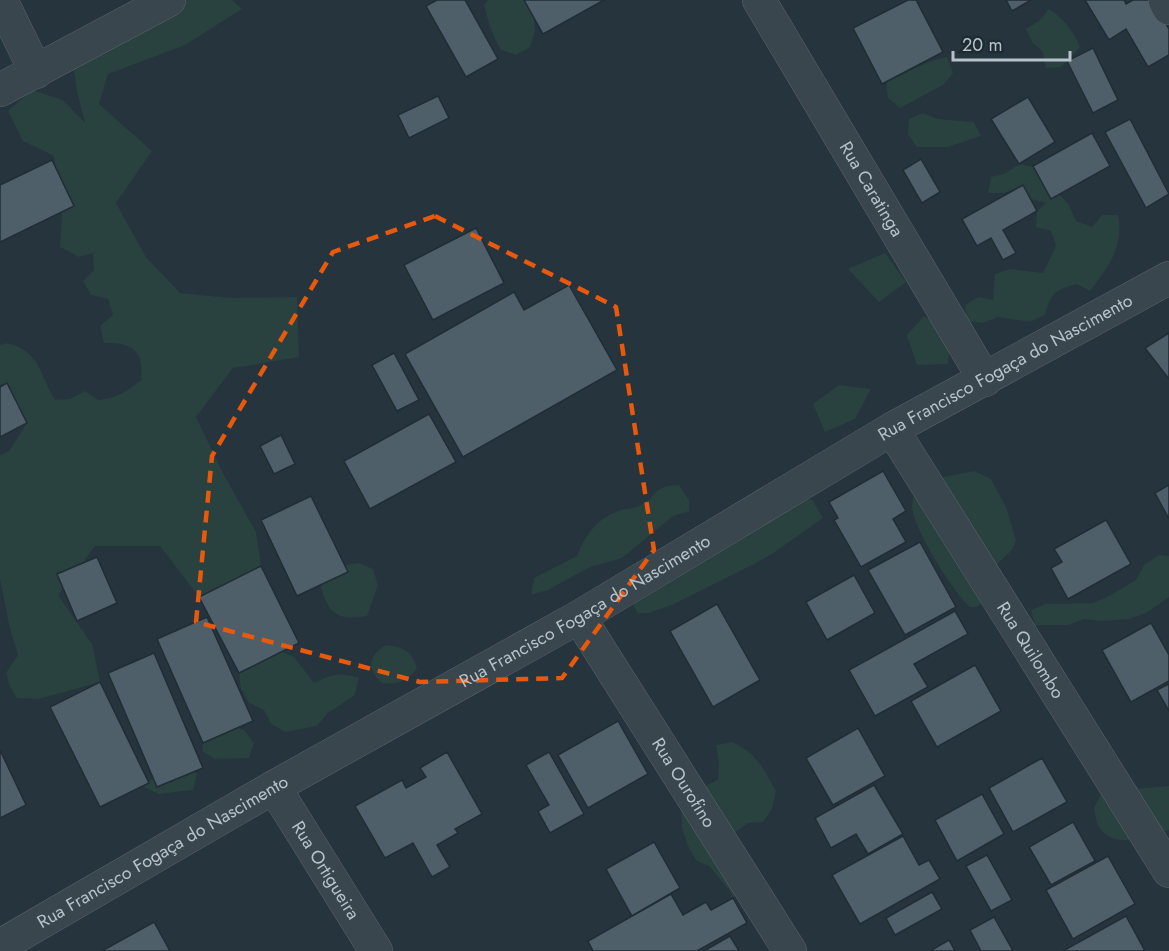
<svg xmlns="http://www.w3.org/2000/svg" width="1169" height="951" viewBox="0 0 1169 951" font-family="Jost,sans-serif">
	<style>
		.green { fill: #29413f }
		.building { fill: #4f5f69; stroke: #212d35; stroke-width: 1.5 }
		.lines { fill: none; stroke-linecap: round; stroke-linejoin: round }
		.minor-casing { stroke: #58646c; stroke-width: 34 }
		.minor { stroke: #3a464e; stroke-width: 33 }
		.marked { fill: none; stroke: #e8590c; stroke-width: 4.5; stroke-dasharray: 12 8; stroke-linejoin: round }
		.labels { text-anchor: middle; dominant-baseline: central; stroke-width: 6; stroke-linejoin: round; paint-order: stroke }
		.street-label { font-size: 18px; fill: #b6c1c9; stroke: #1e2b33 }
	</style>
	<rect width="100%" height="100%" fill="#26343e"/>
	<!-- green -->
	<g class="green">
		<path d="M155,0H232L242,9L185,45L108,74L99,104L152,151L116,203L146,257L180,293L230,298L297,297L299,357L233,368L196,417L225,477L256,532L261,566L199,597L160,546H95L58,595L92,644L100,682L39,699L17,698L10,687L6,673L18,655L9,625L0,579V455L9,451L27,423L7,383L0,385V345C6,343 8,343 14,345C40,354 42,379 55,400L70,399L85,391L98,400C117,398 126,392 141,380C144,351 133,342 104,343L100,326L113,315L108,299L91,295L83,281L94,270L93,253L79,257L60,247L62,214L54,156L23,141L8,111L32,90L63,100L85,123L77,91L72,56Z"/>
		<path d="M488,0H532L535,31L530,47L516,55L501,50C492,35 488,21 484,5Z"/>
		<path d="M1049,9C1065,20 1073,30 1080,47L1061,67L1046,68L1043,52L1032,42L1026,29L1039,21Z"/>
		<path d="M947,57L953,73L943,85L900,108L888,98L886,82C906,74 926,60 947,57Z"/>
		<polygon points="923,113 938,119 974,122 981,136 948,147 917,147 908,134 909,119"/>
		<path d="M1019,164L1036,167L1069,205L1076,221L1092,227L1102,215H1118C1124,247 1109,266 1090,291L1077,284C1056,289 1050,294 1045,315L1030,322L998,317L983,323L967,321L965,305L978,297L993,300L995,274L1010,269L1043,273L1056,246L1051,231L1036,227L1037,211L1046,203L1031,199L1023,185L1004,193H988L991,177L1006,173Z"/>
		<polygon points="885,253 906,282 879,302 848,269"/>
		<polygon points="924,316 951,332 948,364 917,365 907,335"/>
		<polygon points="839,385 871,389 855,419 825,432 813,404"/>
		<path d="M974,471L991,479L1006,507L1016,540L1012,550L993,568L985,599L977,607H970C953,592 913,528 912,506C912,500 915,493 917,488L939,478Z"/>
		<path d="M679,485L689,500V511L673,516L622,558L590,567L548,590L531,595L534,578L577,556C585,535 598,517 621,510C626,508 634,509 639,506C659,496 651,486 679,485Z"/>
		<polygon points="806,497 813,501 823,518 772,554 752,565 672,605 648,613 638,613 634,607 634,598 748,535 752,528"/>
		<polygon points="1159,555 1169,556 1169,597 1146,613 1129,619 1101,621 1084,619 1068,625 1035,625 1031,610 1045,604 1093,603 1109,596 1136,580 1144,565"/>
		<path d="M359,563L373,569L378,585L367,616C340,621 328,615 321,587C332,568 337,566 359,563Z"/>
		<path d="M386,645C403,647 412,651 417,668C408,681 397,685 382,683C366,669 368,656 386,645Z"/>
		<path d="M278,650L294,657L314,683C333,674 339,672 359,678L355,695L328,713L317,726L285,732L271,724L264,710L249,703L241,689L239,673L249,656Z"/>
		<polygon points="229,725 244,730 254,743 249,758 215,759 202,751 203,743"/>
		<path d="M732,742C757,753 763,768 776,791L772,809L763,822L748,823L734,833L743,883L733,898L730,891L710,867L696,860L688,846L682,828L681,813L687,794L718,780L719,762L716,745Z"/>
		<polygon points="188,761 197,774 193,790 159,794 144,787 159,772"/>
		<path d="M1169,786V830C1148,837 1113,850 1099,827C1096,822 1095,814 1094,808L1101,794L1118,790Z"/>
	</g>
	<!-- building -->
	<g class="building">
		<polygon points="437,0 465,0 498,59 466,77 426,6"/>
		<polygon points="524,0 604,0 543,34"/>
		<polygon points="908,0 916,0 943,52 882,84 853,28"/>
		<polygon points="1006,0 1031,0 1012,11"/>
		<polygon points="1085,0 1124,0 1126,4 1133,0 1152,0 1169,29 1169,55 1148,67 1126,29 1109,40"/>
		<polygon points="1093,48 1118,100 1093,113 1067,61"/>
		<polygon points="438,96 449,118 409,138 398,115"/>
		<polygon points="1028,97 1055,142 1019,164 991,119"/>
		<polygon points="1130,119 1169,194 1146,208 1105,132"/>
		<polygon points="1092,133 1110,166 1051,199 1033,166"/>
		<polygon points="921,159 940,192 922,203 903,170"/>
		<polygon points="52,160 74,206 0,242 0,185"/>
		<polygon points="1023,185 1037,211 1003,230 1016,253 1003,260 991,238 977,246 962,219"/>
		<polygon points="476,228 504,283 433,320 404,265"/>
		<polygon points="569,285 617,370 463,457 405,354 514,292 524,310"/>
		<polygon points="1169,333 1169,379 1145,348"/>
		<polygon points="394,353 419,400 397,411 372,365"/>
		<polygon points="7,383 27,423 0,437 0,387"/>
		<polygon points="429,414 456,462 370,509 344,461"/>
		<polygon points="281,435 295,464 274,474 260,446"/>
		<polygon points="883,471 906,511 893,519 906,542 861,567 834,520 838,518 829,502"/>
		<polygon points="1169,485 1169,519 1155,493"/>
		<polygon points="311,496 348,572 297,596 261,520"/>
		<polygon points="1106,520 1131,564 1068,599 1051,568 1062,562 1054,549"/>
		<polygon points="920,542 956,607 905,635 868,570"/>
		<polygon points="97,557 117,603 77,621 57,574"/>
		<polygon points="261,566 299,643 239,673 199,597"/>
		<polygon points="854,575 875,613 827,640 806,602"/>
		<polygon points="717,604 760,680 713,707 670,631"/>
		<polygon points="955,611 968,634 914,664 928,687 875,716 849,670"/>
		<polygon points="207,617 253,721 203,743 157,639"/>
		<polygon points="1151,623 1169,655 1169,681 1131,702 1102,650"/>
		<polygon points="154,653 203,768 157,787 108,673"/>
		<polygon points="975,665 1001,711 937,747 911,701"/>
		<polygon points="100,682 149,783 100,807 50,707"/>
		<polygon points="1169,684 1169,711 1157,690"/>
		<polygon points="618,721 648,774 588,808 558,755"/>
		<polygon points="858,728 885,776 833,805 806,758"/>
		<polygon points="0,750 26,805 0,818"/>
		<polygon points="447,752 482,814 455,829 458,833 437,845 450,867 432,877 413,843 385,858 355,806 402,780 406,788 426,777 420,768"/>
		<polygon points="549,752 584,814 550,833 538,811 549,805 526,765"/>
		<polygon points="1042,758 1067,802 1013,832 989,788"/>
		<polygon points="874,785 903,834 868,854 856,834 831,848 815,818"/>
		<polygon points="982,794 1004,834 957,861 935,820"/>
		<polygon points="1073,822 1095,861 1051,885 1029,847"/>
		<polygon points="903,836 919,865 929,860 940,879 860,924 832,875"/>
		<polygon points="654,842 680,888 632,916 606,869"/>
		<polygon points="987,855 1012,900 991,911 966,866"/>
		<polygon points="1108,856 1135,904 1073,939 1046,890"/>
		<polygon points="932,892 942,909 895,935 886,918"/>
		<polygon points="671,894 683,915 706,902 711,910 733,898 747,923 697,951 593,951 588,941"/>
		<polygon points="1126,916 1145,951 1063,951"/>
		<polygon points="994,917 1013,951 981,951 970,930"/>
		<polygon points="154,922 170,951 102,951"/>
		<polygon points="730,936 739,951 704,951"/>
		<polygon points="949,940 955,951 930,951"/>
	</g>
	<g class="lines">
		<defs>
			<g id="minor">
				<polyline points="1,0 36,72"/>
				<path id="s1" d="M759,0L985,380"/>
				<polyline points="1165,0 1169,8"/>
				<polyline points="0,90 169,0"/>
				<path id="s2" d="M892,429L1169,871"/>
				<path id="s3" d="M579,617L790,951"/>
				<path id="s4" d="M274,787L376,951"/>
				<path id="s5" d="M0,946L274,787L579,617L892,429L1169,278"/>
			</g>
		</defs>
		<!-- minor casing -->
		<use href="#minor" class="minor-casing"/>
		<!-- minor -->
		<use href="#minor" class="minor"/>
	</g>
	<!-- marked area -->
	<path class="marked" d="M435,216L616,307L654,550L562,678L420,682L196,622L212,456L333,252Z"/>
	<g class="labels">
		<!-- street labels -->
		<g class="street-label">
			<text stroke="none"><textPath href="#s1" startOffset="220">Rua Caratinga</textPath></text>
			<text stroke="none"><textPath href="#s5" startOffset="1160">Rua Francisco Fogaça do Nascimento</textPath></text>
			<text stroke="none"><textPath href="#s5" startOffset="674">Rua Francisco Fogaça do Nascimento</textPath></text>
			<text stroke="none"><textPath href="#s2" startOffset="261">Rua Quilombo</textPath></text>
			<text stroke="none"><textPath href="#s3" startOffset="196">Rua Ourofino</textPath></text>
			<text stroke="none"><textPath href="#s5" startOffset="188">Rua Francisco Fogaça do Nascimento</textPath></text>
			<text stroke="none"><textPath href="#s4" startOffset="98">Rua Ortigueira</textPath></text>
		</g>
	</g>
	<!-- scale -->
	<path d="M953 51v9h117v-9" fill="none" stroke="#b6c1c9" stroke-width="3"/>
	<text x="962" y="51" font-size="18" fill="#b6c1c9" stroke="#1e2b33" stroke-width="4.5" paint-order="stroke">20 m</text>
</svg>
